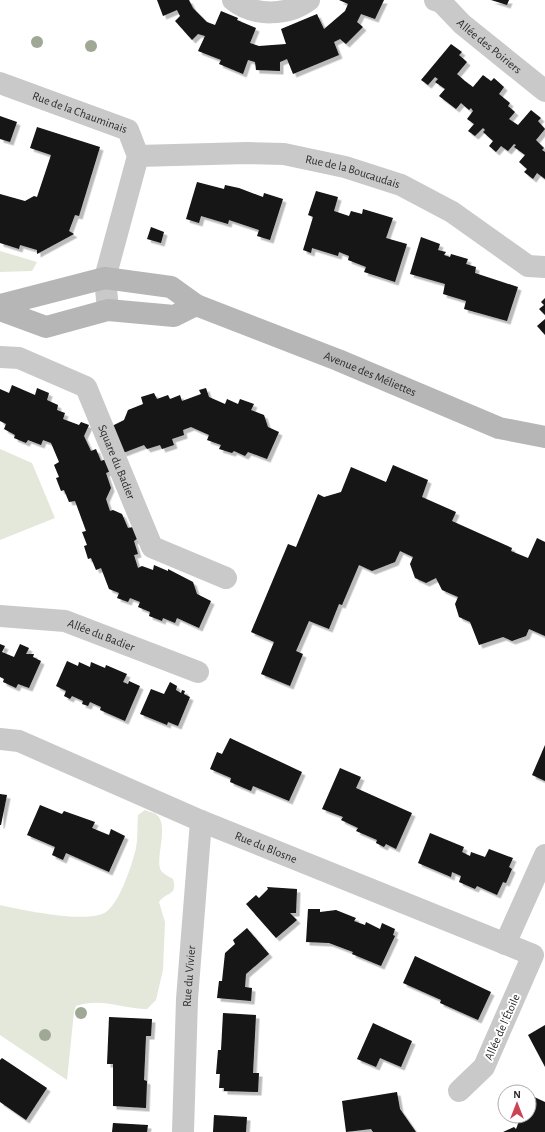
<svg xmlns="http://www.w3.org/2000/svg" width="545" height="1132" viewBox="0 0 545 1132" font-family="'Alegreya Sans',sans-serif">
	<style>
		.green { fill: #e3e8db }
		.building { fill: #131313; filter: url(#shadow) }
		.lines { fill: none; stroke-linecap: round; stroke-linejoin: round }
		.street { stroke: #c9c9c9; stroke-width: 22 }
		.secondary { stroke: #b6b6b6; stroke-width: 22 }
		.tree { fill: #9fa895 }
		.labels { text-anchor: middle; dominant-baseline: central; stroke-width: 4; stroke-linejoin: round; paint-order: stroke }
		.street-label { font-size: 12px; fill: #2c2c2c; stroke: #fff }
	</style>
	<defs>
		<filter id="shadow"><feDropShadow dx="3.5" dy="3.5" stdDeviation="0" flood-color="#0004"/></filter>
	</defs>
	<rect width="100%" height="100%" fill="#fff"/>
	<!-- green -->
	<g class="green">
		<polygon points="0,251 37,262 32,271 0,272"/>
		<polygon points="0,449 32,463 55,518 0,540"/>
		<path d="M145,810C149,812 154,812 157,815C170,827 153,862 162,872C165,875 170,877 173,879C178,896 166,892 159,902L165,922L163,970L156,1000L147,1009C123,1009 101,997 76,1006L74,1012L67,1080L0,1035V905C21,910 88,924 106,912C120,902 132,865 136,848C138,837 137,826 138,815Z"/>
	</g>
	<!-- building -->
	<g class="building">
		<polygon points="157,0 189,0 193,8 207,22 215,25 221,11 238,18 237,20 256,28 250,43 259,46 286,44 281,29 317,14 324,29 345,11 348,4 339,0 384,0 375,19 361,14 357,22 363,27 346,44 340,39 334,42 339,55 293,74 287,59 280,62 280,71 256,70 255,62 248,60 243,74 219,64 221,60 198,51 205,36 198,34 192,40 175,21 180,16 177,10 163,16"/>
		<polygon points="491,0 509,0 507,5"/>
		<polygon points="451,44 462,52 459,55 467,62 457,74 465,81 473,87 483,75 491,81 494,78 504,87 499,94 510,103 508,106 515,112 509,119 518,125 531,110 541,118 538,121 545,129 536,140 544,148 542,150 545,152 545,179 537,173 533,179 524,172 527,169 519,162 525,155 514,147 516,145 514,144 508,151 501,146 496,152 489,146 493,141 483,132 485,130 483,128 475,136 468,131 474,124 467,119 473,111 471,108 469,110 461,103 456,109 439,96 445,89 435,82 438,79 435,77 428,85 421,80"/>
		<polygon points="0,116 17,122 10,142 0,139"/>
		<polygon points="37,127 100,147 79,216 75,215 69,231 74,234 37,254 37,250 20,245 19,249 0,243 0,194 25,201 34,196 37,197 51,155 30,148"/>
		<polygon points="197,182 224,189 225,185 239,188 263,197 264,193 283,199 270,240 257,236 259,230 229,220 228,224 201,216 199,223 186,219"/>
		<polygon points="316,191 338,197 334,211 349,216 351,211 362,214 363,209 393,218 386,238 407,244 395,282 364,272 366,267 348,260 349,256 339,252 338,256 312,248 311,253 303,250 313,217 308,215"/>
		<polygon points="151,227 164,232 161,243 147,239"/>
		<polygon points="421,237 440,244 438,250 446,252 444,255 450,257 451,254 468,259 466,264 476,267 475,273 518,287 507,321 464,309 466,301 443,294 445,284 410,274"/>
		<polygon points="545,298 545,315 539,309 544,305 541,302"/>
		<polygon points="545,319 545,335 537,326"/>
		<polygon points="12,385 35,395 37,388 49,393 47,400 58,405 57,410 65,413 63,419 79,425 81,422 89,425 84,436 91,451 96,449 101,461 106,459 111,471 106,473 111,488 106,499 110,511 113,510 122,514 128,528 133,527 138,538 134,541 138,554 134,555 138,568 142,566 153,570 154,565 168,571 168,569 193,582 197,594 211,601 199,628 177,618 175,623 163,618 162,621 149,616 150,612 138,607 140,602 130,598 128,602 117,598 119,593 109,589 101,568 96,570 91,558 88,559 84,546 87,545 82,532 86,531 75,501 69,502 64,490 61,491 56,478 59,477 54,465 59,462 51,443 43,440 41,445 28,440 26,443 14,438 15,435 4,429 6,424 0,421 0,389 9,393"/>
		<polygon points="206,388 209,397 225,404 227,399 238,404 240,399 254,404 251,410 264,415 268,427 279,432 267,459 248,452 245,456 234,451 232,453 219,449 221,445 207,440 209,435 191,427 183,430 184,435 172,439 174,445 162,449 160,445 147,449 144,445 123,453 112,426 124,420 128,410 143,404 141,397 154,393 157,399 168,395 170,399 180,395 182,401 201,394 199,390"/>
		<polygon points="393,465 428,480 422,497 456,512 452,521 512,548 511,551 528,558 537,538 545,542 545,636 529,629 526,636 512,641 503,637 479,645 470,622 459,617 455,604 458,597 442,590 436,578 426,583 415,578 410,564 413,557 400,551 395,562 372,571 359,565 342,605 339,604 329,629 309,621 296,651 303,654 290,686 261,674 274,642 251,632 288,544 296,547 318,494 324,497 341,492 351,467 386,482"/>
		<polygon points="0,644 5,646 2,652 14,657 20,644 29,648 26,654 34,654 33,657 41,661 29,688 18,684 16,688 3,682 4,679 0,677"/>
		<polygon points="67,661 78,666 79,662 90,667 91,662 105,668 106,665 127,674 123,682 128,684 129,681 140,686 125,721 100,710 101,707 90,702 88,706 82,704 83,701 72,696 70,699 64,696 66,691 56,686"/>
		<polygon points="170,682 177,686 176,690 181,693 182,690 185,691 184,694 190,697 178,726 168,722 167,725 140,714 151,689 164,694"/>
		<polygon points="230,738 302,772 289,801 253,786 251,791 230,782 231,778 210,769 217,752 222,754"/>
		<polygon points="545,745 545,781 532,775"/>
		<polygon points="340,768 361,777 356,788 412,813 396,849 386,844 384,847 376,843 377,840 356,831 358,828 341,820 343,817 322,809"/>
		<polygon points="0,794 7,795 1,825 0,825"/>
		<polygon points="40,805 62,814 64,811 95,822 92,828 109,835 111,829 125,836 109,872 66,853 63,860 52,855 55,847 27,835"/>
		<polygon points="430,833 464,847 462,852 470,856 471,852 485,857 489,849 513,858 509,867 512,869 506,883 503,882 497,895 477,886 475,889 459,882 461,876 452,872 451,877 418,863"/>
		<polygon points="267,887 297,889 296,913 290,913 297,920 276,938 246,904 256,895 259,898 268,889"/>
		<polygon points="308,909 320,909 320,912 336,910 356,918 354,921 365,925 366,922 380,929 382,923 395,929 393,935 395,936 381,966 352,954 353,952 329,943 306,942"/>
		<polygon points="247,928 269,954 246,974 245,987 252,988 251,1001 217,998 219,981 222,981 225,953 235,944 233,940"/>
		<polygon points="415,956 491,992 478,1020 440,1003 441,1000 403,983"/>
		<polygon points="223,1013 256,1015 253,1073 259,1073 258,1092 224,1091 224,1088 219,1088 220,1074 216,1074 218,1050 221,1050"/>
		<polygon points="109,1017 152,1019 151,1036 146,1036 144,1080 147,1081 146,1108 113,1106 113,1064 107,1064"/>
		<polygon points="373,1023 412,1041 401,1067 380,1058 376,1067 357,1059"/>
		<polygon points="545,1025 545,1067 528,1035"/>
		<polygon points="2,1058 47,1088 26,1120 0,1102 0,1060"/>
		<polygon points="397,1092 400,1109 416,1132 373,1132 371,1129 346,1132 342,1101"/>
		<polygon points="530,1095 545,1102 545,1132 503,1132 514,1127 516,1129 521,1116 529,1116"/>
		<polygon points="214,1115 247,1117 246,1132 213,1132"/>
		<polygon points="113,1123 148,1125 147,1132 112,1132"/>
	</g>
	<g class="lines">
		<!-- street -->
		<g class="street">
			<path d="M233,0C254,17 288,16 309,0"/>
			<path id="s1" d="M435,0L441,2L462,24L545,91"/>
			<path id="s2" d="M0,83L128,130L138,156L105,278L108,310"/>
			<path id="s3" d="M138,156L247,153L284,154L345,167L401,185L452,212L528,266L545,267"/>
			<path id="s4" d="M0,357L19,358L86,387L152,547L226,578"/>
			<path id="s5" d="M0,616L65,621L198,672"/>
			<path id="s6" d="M0,739L19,741L201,821L533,955L484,1067L459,1091"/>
			<polyline points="505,944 545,855"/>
			<path id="s7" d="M183,1132L187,999L201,821"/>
		</g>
		<!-- secondary -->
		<g class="secondary">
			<path id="s8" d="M0,305L105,278L171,287L196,305L338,360L499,428L545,437"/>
			<polyline points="0,310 46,327 108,310 174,316 196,305"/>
		</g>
	</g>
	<!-- trees -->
	<g class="tree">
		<circle cx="37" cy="42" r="6"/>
		<circle cx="91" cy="46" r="6"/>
		<circle cx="81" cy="1013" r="6"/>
		<circle cx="45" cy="1035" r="6"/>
	</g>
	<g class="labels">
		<!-- street labels -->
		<g class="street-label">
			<text stroke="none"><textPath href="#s1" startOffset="72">Allée des Poiriers</textPath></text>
			<text stroke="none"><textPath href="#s2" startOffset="85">Rue de la Chauminais</textPath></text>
			<text stroke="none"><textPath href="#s3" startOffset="217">Rue de la Boucaudais</textPath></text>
			<text stroke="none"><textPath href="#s8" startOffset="393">Avenue des Méliettes</textPath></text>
			<text stroke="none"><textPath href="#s4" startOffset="173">Square du Badier</textPath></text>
			<text stroke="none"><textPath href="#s5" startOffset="104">Allée du Badier</textPath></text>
			<text stroke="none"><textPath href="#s6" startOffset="288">Rue du Blosne</textPath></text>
			<text stroke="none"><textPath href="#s7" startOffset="156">Rue du Vivier</textPath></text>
			<text transform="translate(502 1027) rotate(-66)">Allée de l'Étoile</text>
		</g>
	</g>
	<!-- north arrow -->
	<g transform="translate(517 1104)"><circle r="19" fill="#ffffff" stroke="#ababab"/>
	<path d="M0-3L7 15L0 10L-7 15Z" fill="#ce4255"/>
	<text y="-6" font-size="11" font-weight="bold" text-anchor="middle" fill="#2c2c2c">N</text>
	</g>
</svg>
